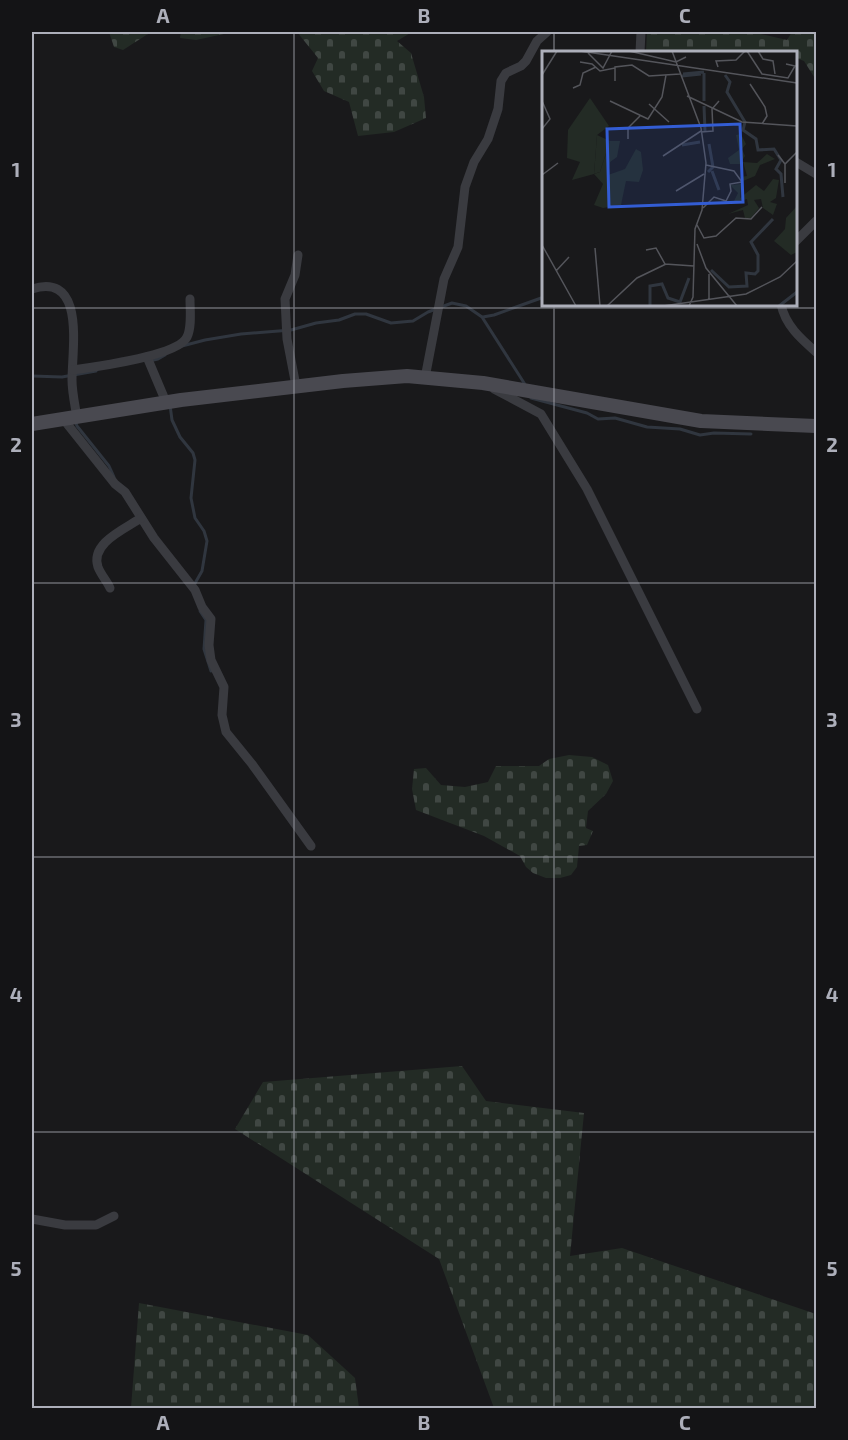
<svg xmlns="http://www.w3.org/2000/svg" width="848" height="1440" viewBox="0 0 848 1440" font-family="'Exo 2',sans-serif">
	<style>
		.cemetery { fill: url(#cemetery-stones) }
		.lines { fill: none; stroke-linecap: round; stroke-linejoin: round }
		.stream { stroke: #30363f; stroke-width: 3 }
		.street { stroke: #3a3b40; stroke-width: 9 }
		.secondary { stroke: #494950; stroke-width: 14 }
		.grid { fill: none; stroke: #adafba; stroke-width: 1.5; stroke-opacity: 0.55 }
		.inset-river { fill: none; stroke: #30363f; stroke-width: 3 }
		.inset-road { fill: none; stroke: #54555b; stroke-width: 1.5 }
		.view { fill: #335dd4; fill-opacity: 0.15; stroke: #335dd4; stroke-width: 3 }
		.inset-edge { fill: none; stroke: #adafba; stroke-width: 3 }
		.neatline { fill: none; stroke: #adafba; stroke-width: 2 }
		.grid-label { font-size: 20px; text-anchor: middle; font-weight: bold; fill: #adafba }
	</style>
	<defs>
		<pattern id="cemetery-stones" width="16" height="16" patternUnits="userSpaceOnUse" patternTransform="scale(1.5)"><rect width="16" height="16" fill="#232b25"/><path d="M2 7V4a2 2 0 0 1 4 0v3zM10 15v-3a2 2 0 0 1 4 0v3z" fill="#404743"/></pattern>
	</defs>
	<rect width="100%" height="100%" fill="#19191b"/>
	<!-- cemetery -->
	<g class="cemetery">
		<polygon points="109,32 151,32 123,50 114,47"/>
		<polygon points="181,32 233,32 196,40 180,38"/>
		<polygon points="297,32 412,32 397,41 411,53 424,97 426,118 394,132 358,136 349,102 324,91 312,71 318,58"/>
		<polygon points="647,32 752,32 787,40 792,32 816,32 816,80 804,61 796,58 796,52 743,50 739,52 646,52"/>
		<polygon points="569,755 592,757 608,765 613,781 606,794 588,811 586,828 593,831 587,845 579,846 577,867 571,875 560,878 546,878 533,873 526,867 520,856 484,836 416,810 412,789 414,769 426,768 441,785 465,787 488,782 496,766 539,766 549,759"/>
		<polygon points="462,1066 486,1101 584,1113 570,1256 622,1248 816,1314 816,1408 494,1408 439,1259 235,1129 263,1082"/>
		<polygon points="139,1303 308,1335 355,1378 359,1408 131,1408"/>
	</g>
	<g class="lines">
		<!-- stream -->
		<g class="stream">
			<polyline points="483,317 494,315 544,297"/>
			<polyline points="182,346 205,340 241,334 291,330 316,323 339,320 355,314 366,314 391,323 413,321 428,312 452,303 466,306 482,317 526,386"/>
			<polyline points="149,361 158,359 165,355"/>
			<polyline points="32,376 62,377 96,371"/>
			<polyline points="531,398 587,413 598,419 615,418 647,427 680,429 700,435 714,433 751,434"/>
			<polyline points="170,405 172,420 180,437 193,453 195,460 191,498 195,518 204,531 207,541 202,571 194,585"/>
			<polyline points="75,421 77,426 109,466 114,477"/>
			<polyline points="200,611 206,620 204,649 211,671"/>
		</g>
		<!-- street -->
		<g class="street">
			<polyline points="640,52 641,32"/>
			<polyline points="796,162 816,174"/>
			<polyline points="796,241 816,221"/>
			<path d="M32,289C86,272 72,349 72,380C72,392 75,405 77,418"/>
			<path d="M781,304C785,325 801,339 816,352"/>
			<polyline points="147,357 166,402"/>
			<path d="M73,370C94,367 178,356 187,337C192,327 190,310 190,299"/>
			<polyline points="425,378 444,279 458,247 465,187 474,162 488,139 498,109 501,81 506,73 521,66 526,61 537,41 547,32"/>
			<polyline points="296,386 287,339 285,299 295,275 298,255"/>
			<polyline points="494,389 541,414 587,489 697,709"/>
			<polyline points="64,420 115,484 125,492 154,538 195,590 202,607 211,619 209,645 211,660 224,687 222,715 226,732 252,764 311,846"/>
			<path d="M110,588C107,581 101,575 98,567C90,543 125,529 141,518"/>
			<polyline points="32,1219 65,1225 96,1225 114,1216"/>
		</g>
		<!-- secondary -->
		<polyline class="secondary" points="32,424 181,400 343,381 407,376 483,383 701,421 816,426"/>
	</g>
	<!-- grid -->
	<path class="grid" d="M294,32V1408M554,32V52M554,304V1408M32,308H816M32,583H816M32,857H816M32,1132H816"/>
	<!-- overview -->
	<g transform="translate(542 51)">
		<rect width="255" height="255" fill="#19191b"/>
		<path d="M55,84L68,90L58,121L52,123Z" fill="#232b25"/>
		<path d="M48,47L67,75L55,84L52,123L30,129L38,111L25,107L26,79Z" fill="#232b25"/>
		<path d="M199,83L204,93L200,98L203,105L198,113H188L186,107L197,99L194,84ZM68,90H78L75,106L68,111L66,124L83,118L94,98L99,101L101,119L97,131L84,130L79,154L61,157L52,154L61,133L52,123L58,121ZM225,103L233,108L218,114L213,125L201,130L199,126L205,125L201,111L215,112ZM231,128L237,129L234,147L228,151L235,153L231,164L221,157L219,148L212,149L217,157L209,167H203L201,159L186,163L206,154L205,148L191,152L196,142L188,134L199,133L198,147L214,134L222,140ZM255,155V201L249,204L232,190L243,178L244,167Z" fill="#232b25"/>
		<path class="inset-river" d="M141,23L162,21M183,24L188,31L185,41L203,71L201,79L214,88L216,99L232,98L239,109L234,118L239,123L241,146M140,25L159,23M162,50V22M162,55L163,80M140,94L158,91M170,120L177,139M166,121L171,116L167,93M169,219L187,236L205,235L204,222L213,223L216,220V204L209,191L231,168M108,255V235L120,233L126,247L138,251L147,227M237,255L255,241"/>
		<path class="inset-road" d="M38,0L255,32M87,0L134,11L144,6M130,0L159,77L164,112L160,159L153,178L151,246L147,255M205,0L220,23L246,27L253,15L244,13M216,0L221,8L231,10L233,23M46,2L61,17L70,0M38,11L50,13L58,20L73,17M176,16L174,10L194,9L203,0M0,24L15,0M73,30V16L90,14L107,25L138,23M208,33L223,56L225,65L220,73M31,37L38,34L41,22L54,16M145,45L200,71L255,75M0,50L8,68L0,78M68,50L106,68L120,46L124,24M107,53L127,71M159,81L171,80L170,58L177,50M86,88V77L98,65M236,104L243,113L255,101M121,105L159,80M243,113V132M0,124L16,112M134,140L162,123M161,157L172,146L184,150L189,140L188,133L200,131L192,120L164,114M155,174L162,187L174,185L194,167L209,168L220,156M155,193L164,217L195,255M0,194L34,255M53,197L58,255M104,199L114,197L123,213L152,215M14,220L27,206M167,223V248M65,255L95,227L124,213M121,255L204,243L238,226L255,210"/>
		<path class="view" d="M198,73L201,151L67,156L65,78Z"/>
		<rect width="255" height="255" class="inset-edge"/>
	</g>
	<!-- border -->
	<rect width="848" height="1440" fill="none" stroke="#141416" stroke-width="66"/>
	<rect x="33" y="33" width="782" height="1374" class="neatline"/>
	<g class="grid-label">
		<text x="163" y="23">A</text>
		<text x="424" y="23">B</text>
		<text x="685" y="23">C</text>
		<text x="16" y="177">1</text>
		<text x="832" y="177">1</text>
		<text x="16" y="452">2</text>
		<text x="832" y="452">2</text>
		<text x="16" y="727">3</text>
		<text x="832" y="727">3</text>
		<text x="16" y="1002">4</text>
		<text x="832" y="1002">4</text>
		<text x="16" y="1276">5</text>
		<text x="832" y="1276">5</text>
		<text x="163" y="1430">A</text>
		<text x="424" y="1430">B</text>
		<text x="685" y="1430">C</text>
	</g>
</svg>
